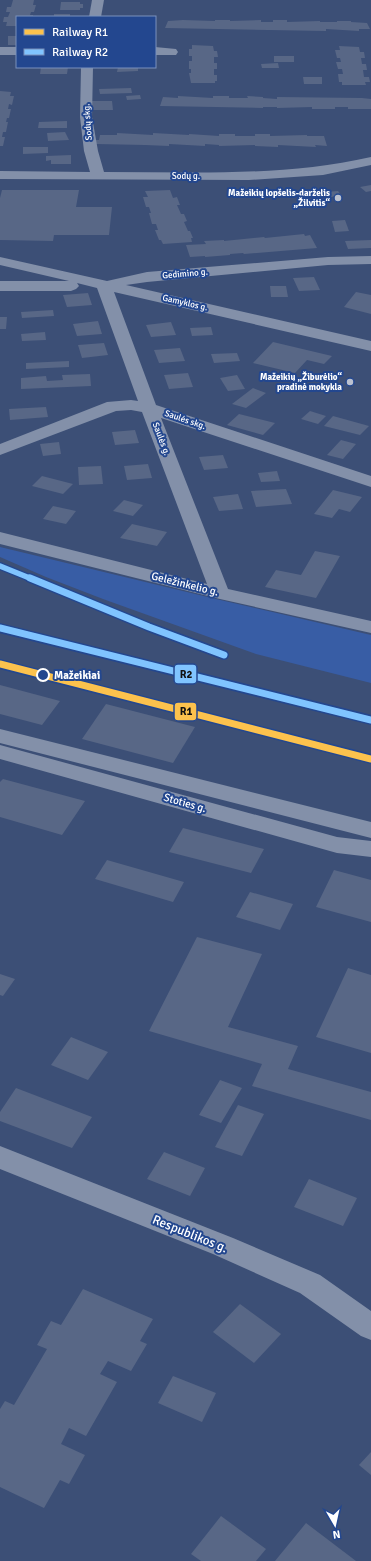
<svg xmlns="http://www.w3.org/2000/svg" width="371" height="1561" viewBox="0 0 371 1561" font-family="Signika,sans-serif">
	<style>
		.green { fill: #385da5 }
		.building { fill: #586786 }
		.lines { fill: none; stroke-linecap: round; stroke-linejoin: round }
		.minor { fill: #8390a9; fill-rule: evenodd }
		.rail-1-casing { stroke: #23478f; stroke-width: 10 }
		.rail-2-far1-casing { stroke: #23478f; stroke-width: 8 }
		.rail-2-casing { stroke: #23478f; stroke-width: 10 }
		.rail-1 { stroke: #fcc24d; stroke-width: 7 }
		.rail-2-far1 { stroke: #80c4ff; stroke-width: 5.5 }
		.rail-2 { stroke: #80c4ff; stroke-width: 7 }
		.poi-dot { fill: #bbc1cf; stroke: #23478f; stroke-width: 1.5 }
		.stop-dot { fill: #23478f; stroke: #fff; stroke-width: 2 }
		.labels { text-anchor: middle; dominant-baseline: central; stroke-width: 4; stroke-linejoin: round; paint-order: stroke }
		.far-street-label { font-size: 9px; fill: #fff; stroke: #23478f }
		.far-poi-label { font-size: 9px; font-weight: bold; fill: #fff; stroke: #23478f; text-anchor: end }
		.street-label { font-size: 11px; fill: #fff; stroke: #23478f }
		.stop-label { font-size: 11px; font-weight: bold; fill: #fff; stroke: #23478f; text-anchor: start }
		.near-street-label { font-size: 13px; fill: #fff; stroke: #23478f }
		.line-badge { stroke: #23478f; stroke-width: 1.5 }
		.pale-badge-label { font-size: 11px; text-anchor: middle; font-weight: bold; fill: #111 }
	</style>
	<rect width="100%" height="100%" fill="#3c4f76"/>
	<!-- green -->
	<polygon class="green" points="0,547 216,599 371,635 371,683 256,654 103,599 46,577 0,557"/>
	<!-- building -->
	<g class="building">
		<polygon points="13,0 34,0 33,5 36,5 34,12 31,12 30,15 33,15 33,17 17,17 17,26 6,26 7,22 3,22 4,17 8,17 10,12 6,12 7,7 11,7"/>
		<polygon points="61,2 80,2 80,4 83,4 83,8 80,8 80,10 60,10"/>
		<rect x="54" y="14" width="16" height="3"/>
		<polygon points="183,20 215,21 215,20 230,20 230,21 261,20 261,22 273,22 273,20 287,20 287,22 320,21 320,22 337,22 337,21 351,21 351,22 367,23 370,29 359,29 359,31 326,29 326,31 165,28 168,21"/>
		<rect x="8" y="36" width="9" height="9"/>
		<polygon points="192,45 213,46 214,51 217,51 218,57 214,57 214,63 217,63 217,69 214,69 214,75 217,75 217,81 215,81 215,83 191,83 189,73 191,73 191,69 189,69 189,61 192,61 192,56 189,56 189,49 192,49"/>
		<polygon points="339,46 359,47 360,52 364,52 365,58 361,58 362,64 366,64 367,70 363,70 364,77 369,77 370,82 365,82 366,85 342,85 342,82 339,82 338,74 343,74 342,69 338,69 336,62 341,62 340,58 337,58 335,50 340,50"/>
		<rect x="274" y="56" width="20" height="6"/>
		<polygon points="278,63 279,68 262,68 261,64"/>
		<polygon points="41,67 68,67 67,74 40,74"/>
		<polygon points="118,67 138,67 138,71 117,72"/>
		<polygon points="303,77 322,77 322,84 304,84"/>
		<polygon points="131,88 132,93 100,94 99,89"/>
		<polygon points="0,91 11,92 10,96 14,96 12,105 9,104 8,109 11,109 9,118 7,118 6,122 8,122 6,132 3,132 2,137 5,137 3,146 0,146"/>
		<polygon points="140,95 141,99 127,100 126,96"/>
		<polygon points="178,96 213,98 213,96 229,96 229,98 248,98 247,96 263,97 263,98 277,99 277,97 362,98 371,99 371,109 348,109 348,107 335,107 335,109 312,109 312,107 277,108 277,107 263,107 263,108 160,106 163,97 178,98"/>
		<polygon points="91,101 112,101 113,110 92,110"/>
		<polygon points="67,121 67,128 38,128 39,122"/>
		<polygon points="65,132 69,140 48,141 47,133"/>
		<polygon points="117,133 153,135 153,133 189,135 189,134 219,136 219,134 235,134 235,136 255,136 255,134 270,134 270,136 307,135 307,136 324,136 327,146 315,145 316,147 278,145 278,147 255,146 255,145 219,146 219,145 205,144 205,146 169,144 169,146 145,145 96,144 96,140 99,140 100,135 117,135"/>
		<polygon points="23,147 48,147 48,153 23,154"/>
		<polygon points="71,155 71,164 51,164 51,160 46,161 46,156"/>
		<polygon points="371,185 371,191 366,192 360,187"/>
		<polygon points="2,190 79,190 76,207 112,207 109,235 54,235 53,241 0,240 0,198"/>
		<polygon points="170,190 173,198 177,197 180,205 177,205 181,214 184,214 187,221 184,222 188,231 190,231 193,238 191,238 192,242 163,244 161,240 159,240 155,230 158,230 156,224 152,224 149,213 151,213 149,207 146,207 143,197 148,197 145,191"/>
		<polygon points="338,191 342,196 329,197 325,192"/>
		<polygon points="345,220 349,231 335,232 332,221"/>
		<polygon points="304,234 305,236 310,235 317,248 244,254 243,253 230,254 230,255 205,257 205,256 190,257 186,245 206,244 204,241 224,240 224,241 264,237 265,238"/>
		<polygon points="371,240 371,248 348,249 345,241"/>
		<polygon points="314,277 320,290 299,291 293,278"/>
		<polygon points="270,286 286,286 288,297 271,297"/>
		<polygon points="356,292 371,295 371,314 344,307"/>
		<polygon points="88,293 92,305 67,307 63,295"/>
		<polygon points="53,310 54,316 22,318 21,312"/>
		<polygon points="0,317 7,317 6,329 0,329"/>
		<polygon points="98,321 102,334 77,336 73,324"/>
		<polygon points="171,322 176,335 151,337 146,325"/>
		<polygon points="211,327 213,335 192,336 190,328"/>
		<polygon points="45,332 46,340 22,341 21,334"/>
		<polygon points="273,342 332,356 324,364 307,360 295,373 253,363"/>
		<polygon points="104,343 108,355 82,358 78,345"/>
		<polygon points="180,348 185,361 159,363 154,350"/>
		<polygon points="237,353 240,361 214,363 211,354"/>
		<polygon points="69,361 69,367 26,369 26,363"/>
		<polygon points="188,373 193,387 169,389 164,375"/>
		<polygon points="90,374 91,386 21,389 21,378 46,376 47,381 63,380 62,375"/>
		<polygon points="237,375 245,389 228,391 220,378"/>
		<polygon points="253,388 266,393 246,408 232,404"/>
		<polygon points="46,407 48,417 10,420 9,409"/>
		<polygon points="310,411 326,416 318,424 301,419"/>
		<polygon points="239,414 275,423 263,435 227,425"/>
		<polygon points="333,416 369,426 360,435 324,426"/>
		<polygon points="135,430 139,443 115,445 112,432"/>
		<polygon points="341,440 356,444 343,459 327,455"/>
		<polygon points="59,442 61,454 43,456 40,444"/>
		<polygon points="223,455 228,468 204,470 199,457"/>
		<polygon points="148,464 152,478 127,480 124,466"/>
		<polygon points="101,466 103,484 79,485 78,467"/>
		<polygon points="277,471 280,481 261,482 258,473"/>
		<polygon points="42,476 73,484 63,494 32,486"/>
		<polygon points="286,489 292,504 256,507 251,491"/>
		<polygon points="333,490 362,497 350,512 339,509 332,518 314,514"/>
		<polygon points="238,494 243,509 219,511 213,497"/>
		<polygon points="124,500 143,505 133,516 113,511"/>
		<polygon points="53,506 76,511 66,524 43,519"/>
		<polygon points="132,524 167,532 157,546 120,538"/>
		<polygon points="315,551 340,556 316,598 265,587 276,570 301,575"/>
		<polygon points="0,685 60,701 42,725 0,714"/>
		<polygon points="106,704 195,727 173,763 82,739"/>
		<polygon points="3,779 85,801 62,835 0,817 0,782"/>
		<polygon points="183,828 264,849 251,873 169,852"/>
		<polygon points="107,860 184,882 173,902 95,879"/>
		<polygon points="334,870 371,880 371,922 316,907"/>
		<polygon points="250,892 293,904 280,930 236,917"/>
		<polygon points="197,937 262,954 228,1027 298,1046 288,1069 371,1092 371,1120 252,1086 262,1064 149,1031"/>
		<polygon points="348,968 371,975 371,1053 316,1037"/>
		<polygon points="0,974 15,979 3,996 0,995"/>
		<polygon points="71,1037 108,1052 88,1080 51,1065"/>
		<polygon points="220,1080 242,1088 221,1123 199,1115"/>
		<polygon points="16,1088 92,1117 72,1148 0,1121 0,1112"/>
		<polygon points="238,1105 264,1114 242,1156 215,1147"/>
		<polygon points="164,1152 205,1168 190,1196 147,1179"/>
		<polygon points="309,1179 357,1198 343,1226 294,1207"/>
		<polygon points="83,1289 153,1319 140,1341 147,1344 131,1371 108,1361 100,1374 117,1382 86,1436 69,1428 61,1444 85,1455 69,1484 60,1480 44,1508 0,1487 0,1409 5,1401 14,1405 47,1349 37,1345 51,1321 61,1325"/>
		<polygon points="240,1304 281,1334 254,1363 213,1332"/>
		<polygon points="173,1376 216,1393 202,1422 158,1403"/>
		<polygon points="371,1452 371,1475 359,1465"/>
		<polygon points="221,1516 266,1549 256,1561 201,1561 191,1554"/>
		<polygon points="306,1523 356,1561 275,1561"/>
	</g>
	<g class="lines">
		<!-- minor -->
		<g class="minor">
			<polygon points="92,0 104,0 101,17 89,17"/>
			<rect x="0" y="47" width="17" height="8"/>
			<polygon points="155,47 176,49 178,52 176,55 155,55"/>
			<path d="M81,67H93L92,117L98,151L104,172C193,172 283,177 371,157V165L323,175L249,180L0,179V171L90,172L84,151L80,117Z"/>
			<polygon points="371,256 371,264 328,265 147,282 126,285 371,341 371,351 114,292 156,405 371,476 371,487 161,418 228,589 371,621 371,633 220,599 0,544 0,532 207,584 142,412 131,410 116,411 0,455 0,444 107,402 131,400 138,401 97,288 77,283 79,286 76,289 71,291 0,291 0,281 69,281 0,265 0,257 107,281 147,272 328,257"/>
			<polygon points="0,729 371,822 371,838 0,743"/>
			<polygon points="0,745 337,837 371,841 371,857 337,853 0,759"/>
			<polygon points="0,1146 233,1238 320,1275 371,1311 371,1340 361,1336 300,1293 213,1254 0,1169"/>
		</g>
		<defs>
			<polyline id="rail-1" points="0,664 371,759"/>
			<polyline id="rail-2-far1" points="0,566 32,579"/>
			<g id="rail-2">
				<polyline points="30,578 149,627 224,655"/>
				<polyline points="0,628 371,720"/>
			</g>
		</defs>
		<!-- rail-1 casing -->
		<use href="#rail-1" class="rail-1-casing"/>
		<!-- rail-2-far1 casing -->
		<use href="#rail-2-far1" class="rail-2-far1-casing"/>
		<!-- rail-2 casing -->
		<use href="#rail-2" class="rail-2-casing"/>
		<!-- rail-1 -->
		<use href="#rail-1" class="rail-1"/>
		<!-- rail-2-far1 -->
		<use href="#rail-2-far1" class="rail-2-far1"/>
		<!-- rail-2 -->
		<use href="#rail-2" class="rail-2"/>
	</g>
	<!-- markers -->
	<g class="poi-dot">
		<circle cx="338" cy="198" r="4"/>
		<circle cx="350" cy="382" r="4"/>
	</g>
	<circle class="stop-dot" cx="43" cy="675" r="6"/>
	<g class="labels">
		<!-- far-street labels -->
		<g class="far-street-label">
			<text transform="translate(88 122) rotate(-94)">Sodų skg.</text>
			<text x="186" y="176">Sodų g.</text>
			<text transform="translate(185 274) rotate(-5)">Gedimino g.</text>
			<text transform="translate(185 303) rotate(13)">Gamyklos g.</text>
			<text transform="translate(185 420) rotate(19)">Saulės skg.</text>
			<text transform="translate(161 439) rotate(69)">Saulės g.</text>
		</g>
		<!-- far-poi labels -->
		<g class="far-poi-label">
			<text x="330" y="193">Mažeikių lopšelis-darželis<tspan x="330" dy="10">„Žilvitis“</tspan></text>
			<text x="342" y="377">Mažeikių „Žiburėlio“<tspan x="342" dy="10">pradinė mokykla</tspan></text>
		</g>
		<!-- street labels -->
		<g class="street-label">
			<text transform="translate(185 584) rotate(14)">Geležinkelio g.</text>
			<text transform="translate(185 803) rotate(16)">Stoties g.</text>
		</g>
		<!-- stop labels -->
		<g class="stop-label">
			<text x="54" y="675">Mažeikiai</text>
		</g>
		<!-- near-street labels -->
		<g class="near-street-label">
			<text transform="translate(190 1234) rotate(22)">Respublikos g.</text>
		</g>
	</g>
	<g class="line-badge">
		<rect x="174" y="664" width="23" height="20" rx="4" fill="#80c4ff"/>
		<rect x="174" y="702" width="23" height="19" rx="4" fill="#fcc24d"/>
	</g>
	<g class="pale-badge-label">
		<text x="186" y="678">R2</text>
		<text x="186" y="715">R1</text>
	</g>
	<!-- legend -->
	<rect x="16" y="16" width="140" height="52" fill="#23478f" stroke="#7b91bc"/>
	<rect x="24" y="29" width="20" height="6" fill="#fcc24d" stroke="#7b91bc"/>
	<text x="52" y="36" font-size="12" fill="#ffffff">Railway R1</text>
	<rect x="24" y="49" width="20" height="6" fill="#80c4ff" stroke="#7b91bc"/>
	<text x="52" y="56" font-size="12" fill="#ffffff">Railway R2</text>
	<!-- north arrow -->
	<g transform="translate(335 1525) rotate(171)" stroke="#23478f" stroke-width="3" paint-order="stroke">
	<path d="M0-3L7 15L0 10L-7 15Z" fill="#ffffff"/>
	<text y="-6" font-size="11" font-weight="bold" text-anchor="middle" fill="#ffffff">N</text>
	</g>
</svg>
